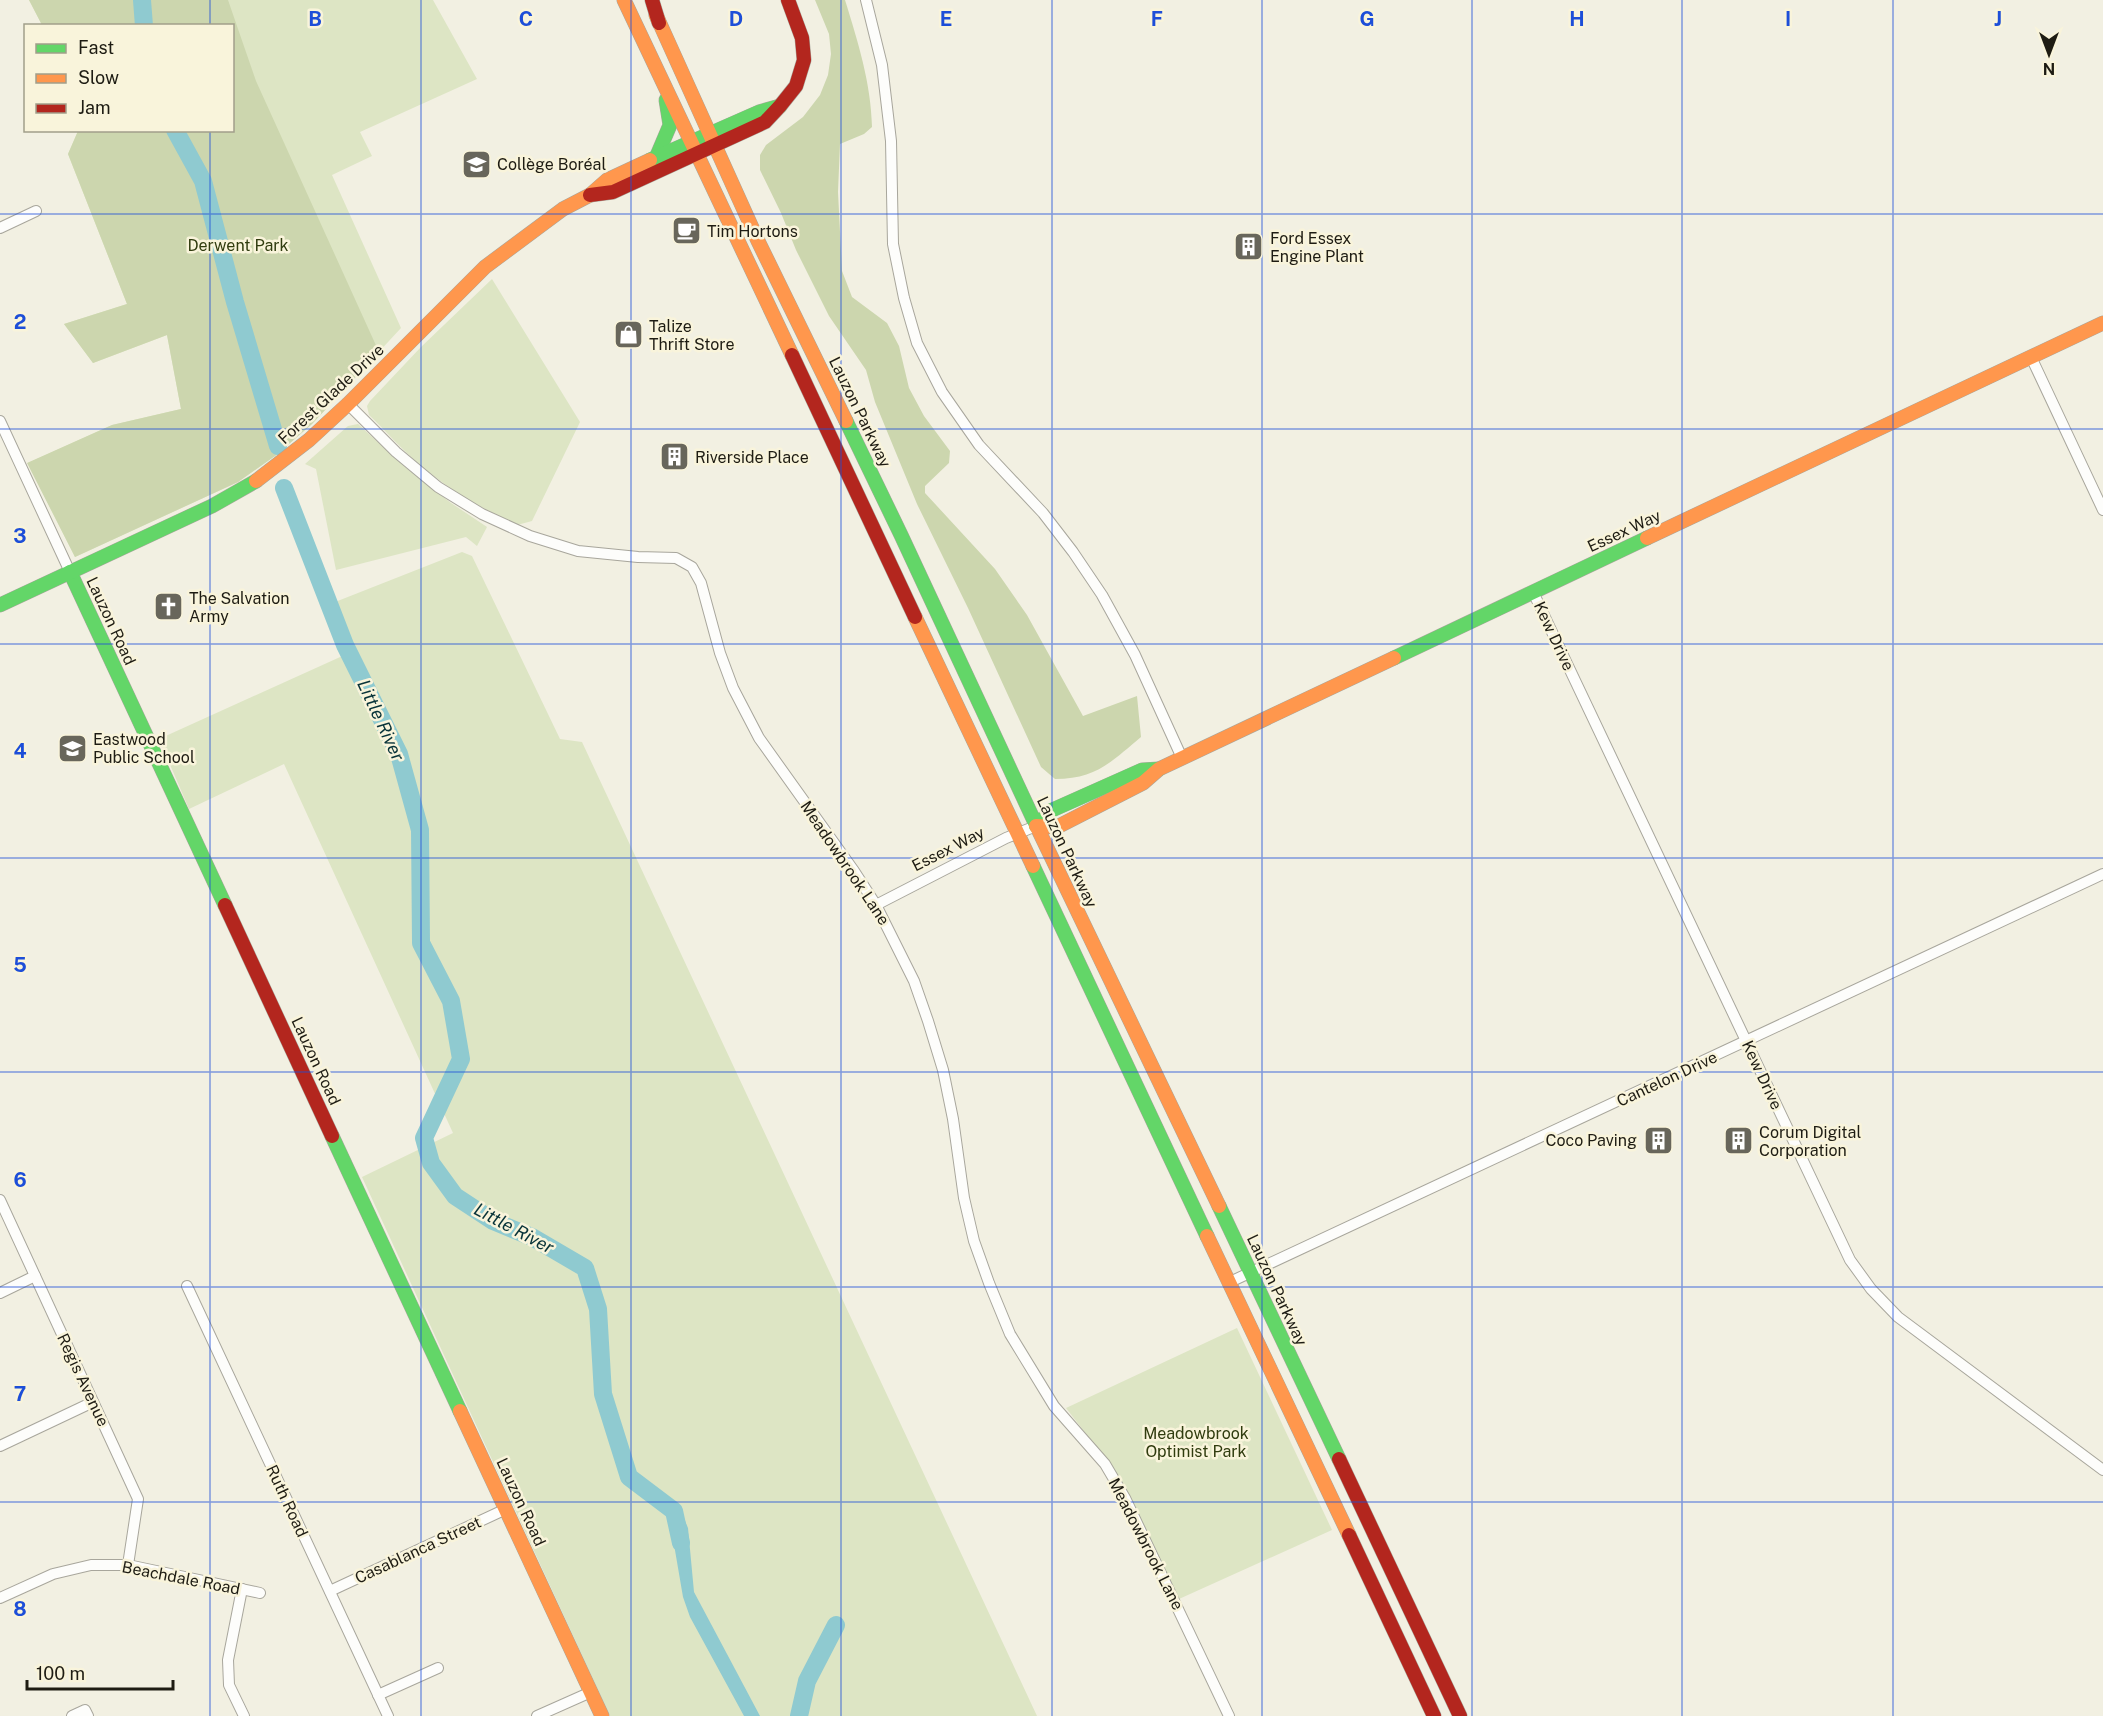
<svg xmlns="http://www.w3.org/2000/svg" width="2103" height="1716" viewBox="0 0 2103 1716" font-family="'Public Sans',sans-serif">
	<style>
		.green { fill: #dde5c4 }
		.forest { fill: #ccd6ae }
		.water { fill: #8fcad0 }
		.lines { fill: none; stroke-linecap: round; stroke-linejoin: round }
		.river { stroke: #8fcad0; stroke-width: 18 }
		.street-casing { stroke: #a8a69c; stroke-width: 12 }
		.fast-casing { stroke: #a8a69c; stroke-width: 15 }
		.slow-casing { stroke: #a8a69c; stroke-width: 15 }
		.jam-casing { stroke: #a8a69c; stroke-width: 15 }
		.street { stroke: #fdfdfb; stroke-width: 10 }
		.fast { stroke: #63d668; stroke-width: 14 }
		.slow { stroke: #ff974d; stroke-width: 14 }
		.jam { stroke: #b3261e; stroke-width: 14 }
		.grid { fill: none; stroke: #1d4ed8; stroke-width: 1.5; stroke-opacity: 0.55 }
		.labels { text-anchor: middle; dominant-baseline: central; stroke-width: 5; stroke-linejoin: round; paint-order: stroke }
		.poi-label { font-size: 16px; fill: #1e1c13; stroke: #f9f4db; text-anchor: start }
		.park-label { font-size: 16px; fill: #303c0f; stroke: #f9f4db }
		.street-label { font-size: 16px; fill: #1e1c13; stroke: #f9f4db }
		.water-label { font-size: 18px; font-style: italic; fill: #083339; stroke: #f9f4db }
		.grid-label { font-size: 20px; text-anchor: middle; font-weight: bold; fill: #1d4ed8; stroke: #f9f4db; stroke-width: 5; stroke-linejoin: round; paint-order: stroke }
	</style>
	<rect width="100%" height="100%" fill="#f2f0e2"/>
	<!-- green -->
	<g class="green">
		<polygon points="29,0 433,0 477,79 360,132 372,156 332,175 401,328 312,424 275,456 238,482 75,557 28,463 112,425 181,409 167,335 93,363 64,324 127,304 68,154 78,131 232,130 232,26 42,25"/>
		<path d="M492,279L580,422L532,521L517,525C482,509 448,489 419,464C401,449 386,431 369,415L367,406L370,401L421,347Z"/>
		<polygon points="358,424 405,467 451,503 487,527 477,546 466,537 336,570 316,469 305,464 348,426"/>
		<polygon points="462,552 472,556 560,739 582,742 1037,1716 610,1716 362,1177 453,1133 284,764 189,809 159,739 349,653 330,604"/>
		<polygon points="1237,1328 1332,1530 1179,1599 1110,1465 1066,1408"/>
	</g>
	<!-- forest -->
	<g class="forest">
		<polygon points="29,0 228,0 256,81 379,352 312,424 275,456 238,482 75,557 27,463 112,425 181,409 167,335 93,363 64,324 127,304 68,154 78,131 232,130 232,26 42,25"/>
		<path d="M815,0H845C858,42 871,83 872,127L864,134L840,144L838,192L842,271L852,297L887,323L899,346L909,388L924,416L950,451L949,463L925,486V493L995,569L1027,615L1083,716L1137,696L1141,737C1111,762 1096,779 1055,779L1041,767L968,608L917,504L875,402L866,370L829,316L796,250L781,213L760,170V155L766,145L803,117L820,95L828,75L831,54L829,34Z"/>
	</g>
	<!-- water -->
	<polygon class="water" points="683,1516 688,1528 694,1592 760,1716 744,1716 690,1617 683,1597 670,1521"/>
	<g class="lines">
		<!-- river -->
		<g class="river">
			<polyline points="142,0 144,26"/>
			<polyline points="175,130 203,181 235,302 278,446"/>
			<polyline points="284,488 345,645 399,754 420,830 421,943 451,1001 461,1059 424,1138 431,1163 455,1196 493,1221 532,1237 585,1268 598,1309 603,1394 629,1477 674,1511 681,1543"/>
			<polyline points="799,1716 807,1681 836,1625"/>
		</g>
		<defs>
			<g id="street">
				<polyline points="866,0 882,65 891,141 893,244 904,298 917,343 942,392 979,445 1043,513 1073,552 1102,595 1135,655 1182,758"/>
				<polyline points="0,228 36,211"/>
				<polyline points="2031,357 2103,510"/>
				<polyline points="348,404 396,452 438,487 482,514 530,536 578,551 638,557 676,558 692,567 701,583 720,653 733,688 759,738 854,871 876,905 914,981 928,1021 943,1070 953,1119 964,1198 974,1241 989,1283 1010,1334 1054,1406 1105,1464 1125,1498 1229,1716"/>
				<polyline points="0,421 70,572"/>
				<polyline points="1533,592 1850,1260 1871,1289 1898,1317 2103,1470"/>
				<polyline points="876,905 1006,838 1036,826"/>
				<polyline points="0,1200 138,1499 128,1565"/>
				<polyline points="1230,1282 2103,874"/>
				<polyline points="187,1286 388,1716"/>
				<polyline points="0,1293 35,1276"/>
				<polyline points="0,1446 93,1402"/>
				<polyline points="242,1589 228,1660 229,1685 244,1716"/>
				<polyline points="330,1591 506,1509"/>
				<polyline points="0,1598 53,1574 91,1565 128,1565 260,1593"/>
				<polyline points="378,1695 438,1668"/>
				<polyline points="72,1716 85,1710 88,1716"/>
				<polyline points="537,1716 591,1692"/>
			</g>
			<g id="fast">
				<polyline points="656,158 670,125 666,100"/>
				<polyline points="650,160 759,112 780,106"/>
				<polyline points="846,421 901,535 1037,827"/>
				<polyline points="70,572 225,905"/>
				<polyline points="0,605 212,506 256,481"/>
				<polyline points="1394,658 1647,538"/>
				<polyline points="1036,826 1050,811 1142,770 1159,769"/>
				<polyline points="1033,866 1207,1236"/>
				<polyline points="332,1136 460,1411"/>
				<polyline points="1219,1206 1339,1459"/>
			</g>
			<g id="slow">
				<polyline points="624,0 792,355"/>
				<polyline points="656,15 758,241 846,421"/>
				<polyline points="256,481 309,440 348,404 485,267 563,209 590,195 607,180 650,160"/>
				<polyline points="1647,538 2103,323"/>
				<polyline points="915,617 1033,866"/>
				<polyline points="1036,826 1057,827 1143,783 1159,769 1394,658"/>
				<polyline points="1037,827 1219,1206"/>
				<polyline points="1207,1236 1349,1535"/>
				<polyline points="460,1411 602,1716"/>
			</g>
			<g id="jam">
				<polyline points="652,0 659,23"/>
				<polyline points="590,195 613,192 765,122 780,106 796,86 804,60 802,38 788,0"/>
				<polyline points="792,355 915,617"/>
				<polyline points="225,905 332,1136"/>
				<polyline points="1339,1459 1460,1716"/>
				<polyline points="1349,1535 1434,1716"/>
			</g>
		</defs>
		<!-- street casing -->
		<use href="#street" class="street-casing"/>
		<!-- fast casing -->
		<use href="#fast" class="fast-casing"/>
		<!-- slow casing -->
		<use href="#slow" class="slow-casing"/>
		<!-- jam casing -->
		<use href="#jam" class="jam-casing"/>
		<!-- street -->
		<use href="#street" class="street"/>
		<!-- fast -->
		<use href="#fast" class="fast"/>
		<!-- slow -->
		<use href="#slow" class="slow"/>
		<!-- jam -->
		<use href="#jam" class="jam"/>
	</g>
	<!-- grid -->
	<path class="grid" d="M210,0V26M421,0V1716M631,0V1716M841,0V1716M1052,0V1716M1262,0V1716M1472,0V1716M1682,0V1716M1893,0V1716M210,130V1716M0,214H2103M0,429H2103M0,644H2103M0,858H2103M0,1072H2103M0,1287H2103M0,1502H2103"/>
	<!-- icons -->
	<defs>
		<symbol id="university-square" viewBox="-11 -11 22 22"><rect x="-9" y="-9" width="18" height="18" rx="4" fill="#68665b" stroke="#f9f4db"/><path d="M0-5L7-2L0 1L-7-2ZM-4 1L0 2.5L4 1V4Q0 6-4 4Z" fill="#fff"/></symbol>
		<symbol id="cafe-square" viewBox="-11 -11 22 22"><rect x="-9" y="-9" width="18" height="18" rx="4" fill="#68665b" stroke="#f9f4db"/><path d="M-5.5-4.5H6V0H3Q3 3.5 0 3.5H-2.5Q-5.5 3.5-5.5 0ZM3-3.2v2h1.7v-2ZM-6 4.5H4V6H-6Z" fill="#fff"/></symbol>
		<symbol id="building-square" viewBox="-11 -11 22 22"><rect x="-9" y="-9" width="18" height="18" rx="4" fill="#68665b" stroke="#f9f4db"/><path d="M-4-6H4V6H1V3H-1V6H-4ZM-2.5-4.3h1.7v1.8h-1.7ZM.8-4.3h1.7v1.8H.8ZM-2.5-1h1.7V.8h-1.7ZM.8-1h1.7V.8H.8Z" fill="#fff"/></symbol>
		<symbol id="shop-square" viewBox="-11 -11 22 22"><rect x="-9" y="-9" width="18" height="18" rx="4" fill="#68665b" stroke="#f9f4db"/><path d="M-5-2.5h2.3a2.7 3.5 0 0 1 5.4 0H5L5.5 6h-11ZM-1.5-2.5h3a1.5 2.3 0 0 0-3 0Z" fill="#fff"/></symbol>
		<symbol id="church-square" viewBox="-11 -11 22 22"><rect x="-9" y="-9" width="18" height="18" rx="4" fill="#68665b" stroke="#f9f4db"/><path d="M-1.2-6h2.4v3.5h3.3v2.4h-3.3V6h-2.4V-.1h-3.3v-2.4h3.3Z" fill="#fff"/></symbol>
		<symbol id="school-square" viewBox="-11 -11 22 22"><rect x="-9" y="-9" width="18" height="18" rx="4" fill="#68665b" stroke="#f9f4db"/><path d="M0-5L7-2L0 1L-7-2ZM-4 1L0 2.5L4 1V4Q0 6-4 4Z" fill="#fff"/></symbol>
	</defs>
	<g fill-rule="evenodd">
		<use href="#university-square" x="460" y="148" width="33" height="33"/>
		<use href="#cafe-square" x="670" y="214" width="33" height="33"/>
		<use href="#building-square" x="1232" y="230" width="33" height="33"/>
		<use href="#shop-square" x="612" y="318" width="33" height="33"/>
		<use href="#building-square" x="658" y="440" width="33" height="33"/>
		<use href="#church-square" x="152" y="590" width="33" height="33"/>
		<use href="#school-square" x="56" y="732" width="33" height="33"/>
		<use href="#building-square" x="1642" y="1124" width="33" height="33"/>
		<use href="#building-square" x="1722" y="1124" width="33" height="33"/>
	</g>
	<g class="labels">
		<!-- poi labels -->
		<g class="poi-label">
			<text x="497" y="164">Collège Boréal</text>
			<text x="707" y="231">Tim Hortons</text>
			<text x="1270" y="238">Ford Essex<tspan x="1270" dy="18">Engine Plant</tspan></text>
			<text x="649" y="326">Talize<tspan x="649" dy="18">Thrift Store</tspan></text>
			<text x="695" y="457">Riverside Place</text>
			<text x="189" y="598">The Salvation<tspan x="189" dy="18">Army</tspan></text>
			<text x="93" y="739">Eastwood<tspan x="93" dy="18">Public School</tspan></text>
			<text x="1759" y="1132">Corum Digital<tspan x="1759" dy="18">Corporation</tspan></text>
			<text x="1637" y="1140" text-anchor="end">Coco Paving</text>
		</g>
		<!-- park labels -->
		<g class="park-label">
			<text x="238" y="245">Derwent Park</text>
			<text x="1196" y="1433">Meadowbrook<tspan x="1196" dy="18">Optimist Park</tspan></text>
		</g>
		<!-- street labels -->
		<g class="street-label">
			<text transform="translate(331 394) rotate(-43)">Forest Glade Drive</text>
			<text transform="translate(860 412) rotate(64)">Lauzon Parkway</text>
			<text transform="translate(1624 531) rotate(-25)">Essex Way</text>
			<text transform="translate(111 621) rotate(65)">Lauzon Road</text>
			<text transform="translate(1554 636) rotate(65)">Kew Drive</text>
			<text transform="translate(948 849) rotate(-27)">Essex Way</text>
			<text transform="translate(1067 852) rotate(65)">Lauzon Parkway</text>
			<text transform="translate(845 863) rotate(56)">Meadowbrook Lane</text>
			<text transform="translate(316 1061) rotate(65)">Lauzon Road</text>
			<text transform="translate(1762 1075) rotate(65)">Kew Drive</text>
			<text transform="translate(1667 1079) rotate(-25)">Cantelon Drive</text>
			<text transform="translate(1277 1290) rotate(65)">Lauzon Parkway</text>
			<text transform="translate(83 1380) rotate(65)">Regis Avenue</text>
			<text transform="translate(287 1501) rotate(65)">Ruth Road</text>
			<text transform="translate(521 1502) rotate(65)">Lauzon Road</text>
			<text transform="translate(1146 1544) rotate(63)">Meadowbrook Lane</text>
			<text transform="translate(418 1550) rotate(-25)">Casablanca Street</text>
			<text transform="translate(181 1578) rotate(11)">Beachdale Road</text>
		</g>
		<!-- water labels -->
		<g class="water-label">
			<text transform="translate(381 720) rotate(65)">Little River</text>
			<text transform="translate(514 1228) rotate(28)">Little River</text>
		</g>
	</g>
	<g class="grid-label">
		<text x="315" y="26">B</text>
		<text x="526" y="26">C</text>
		<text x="736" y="26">D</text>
		<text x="946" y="26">E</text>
		<text x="1157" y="26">F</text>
		<text x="1367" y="26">G</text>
		<text x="1577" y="26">H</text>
		<text x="1788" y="26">I</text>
		<text x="1998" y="26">J</text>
		<text x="20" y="329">2</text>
		<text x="20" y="543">3</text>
		<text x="20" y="758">4</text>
		<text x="20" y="972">5</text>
		<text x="20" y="1187">6</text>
		<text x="20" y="1401">7</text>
		<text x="20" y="1616">8</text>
	</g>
	<!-- legend -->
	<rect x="24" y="24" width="210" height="108" fill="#f9f4db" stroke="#a19e8b" stroke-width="1.5"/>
	<rect x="36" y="44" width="30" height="9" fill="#63d668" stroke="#a19e8b" stroke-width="1.5"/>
	<text x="78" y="54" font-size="18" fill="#1e1c13">Fast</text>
	<rect x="36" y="74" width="30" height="9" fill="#ff974d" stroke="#a19e8b" stroke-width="1.5"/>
	<text x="78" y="84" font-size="18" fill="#1e1c13">Slow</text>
	<rect x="36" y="104" width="30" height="9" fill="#b3261e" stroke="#a19e8b" stroke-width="1.5"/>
	<text x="78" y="114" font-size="18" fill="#1e1c13">Jam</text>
	<!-- north arrow -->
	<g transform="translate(2049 54) rotate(180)" stroke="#f9f4db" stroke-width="4.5" paint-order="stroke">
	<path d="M0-4.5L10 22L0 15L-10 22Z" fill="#1e1c13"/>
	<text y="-9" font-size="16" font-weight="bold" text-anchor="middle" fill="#1e1c13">N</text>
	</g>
	<!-- scale -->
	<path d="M27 1680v9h146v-9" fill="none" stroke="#1e1c13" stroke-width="3"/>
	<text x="36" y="1680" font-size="18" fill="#1e1c13" stroke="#f9f4db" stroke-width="4.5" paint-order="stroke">100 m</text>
</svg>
